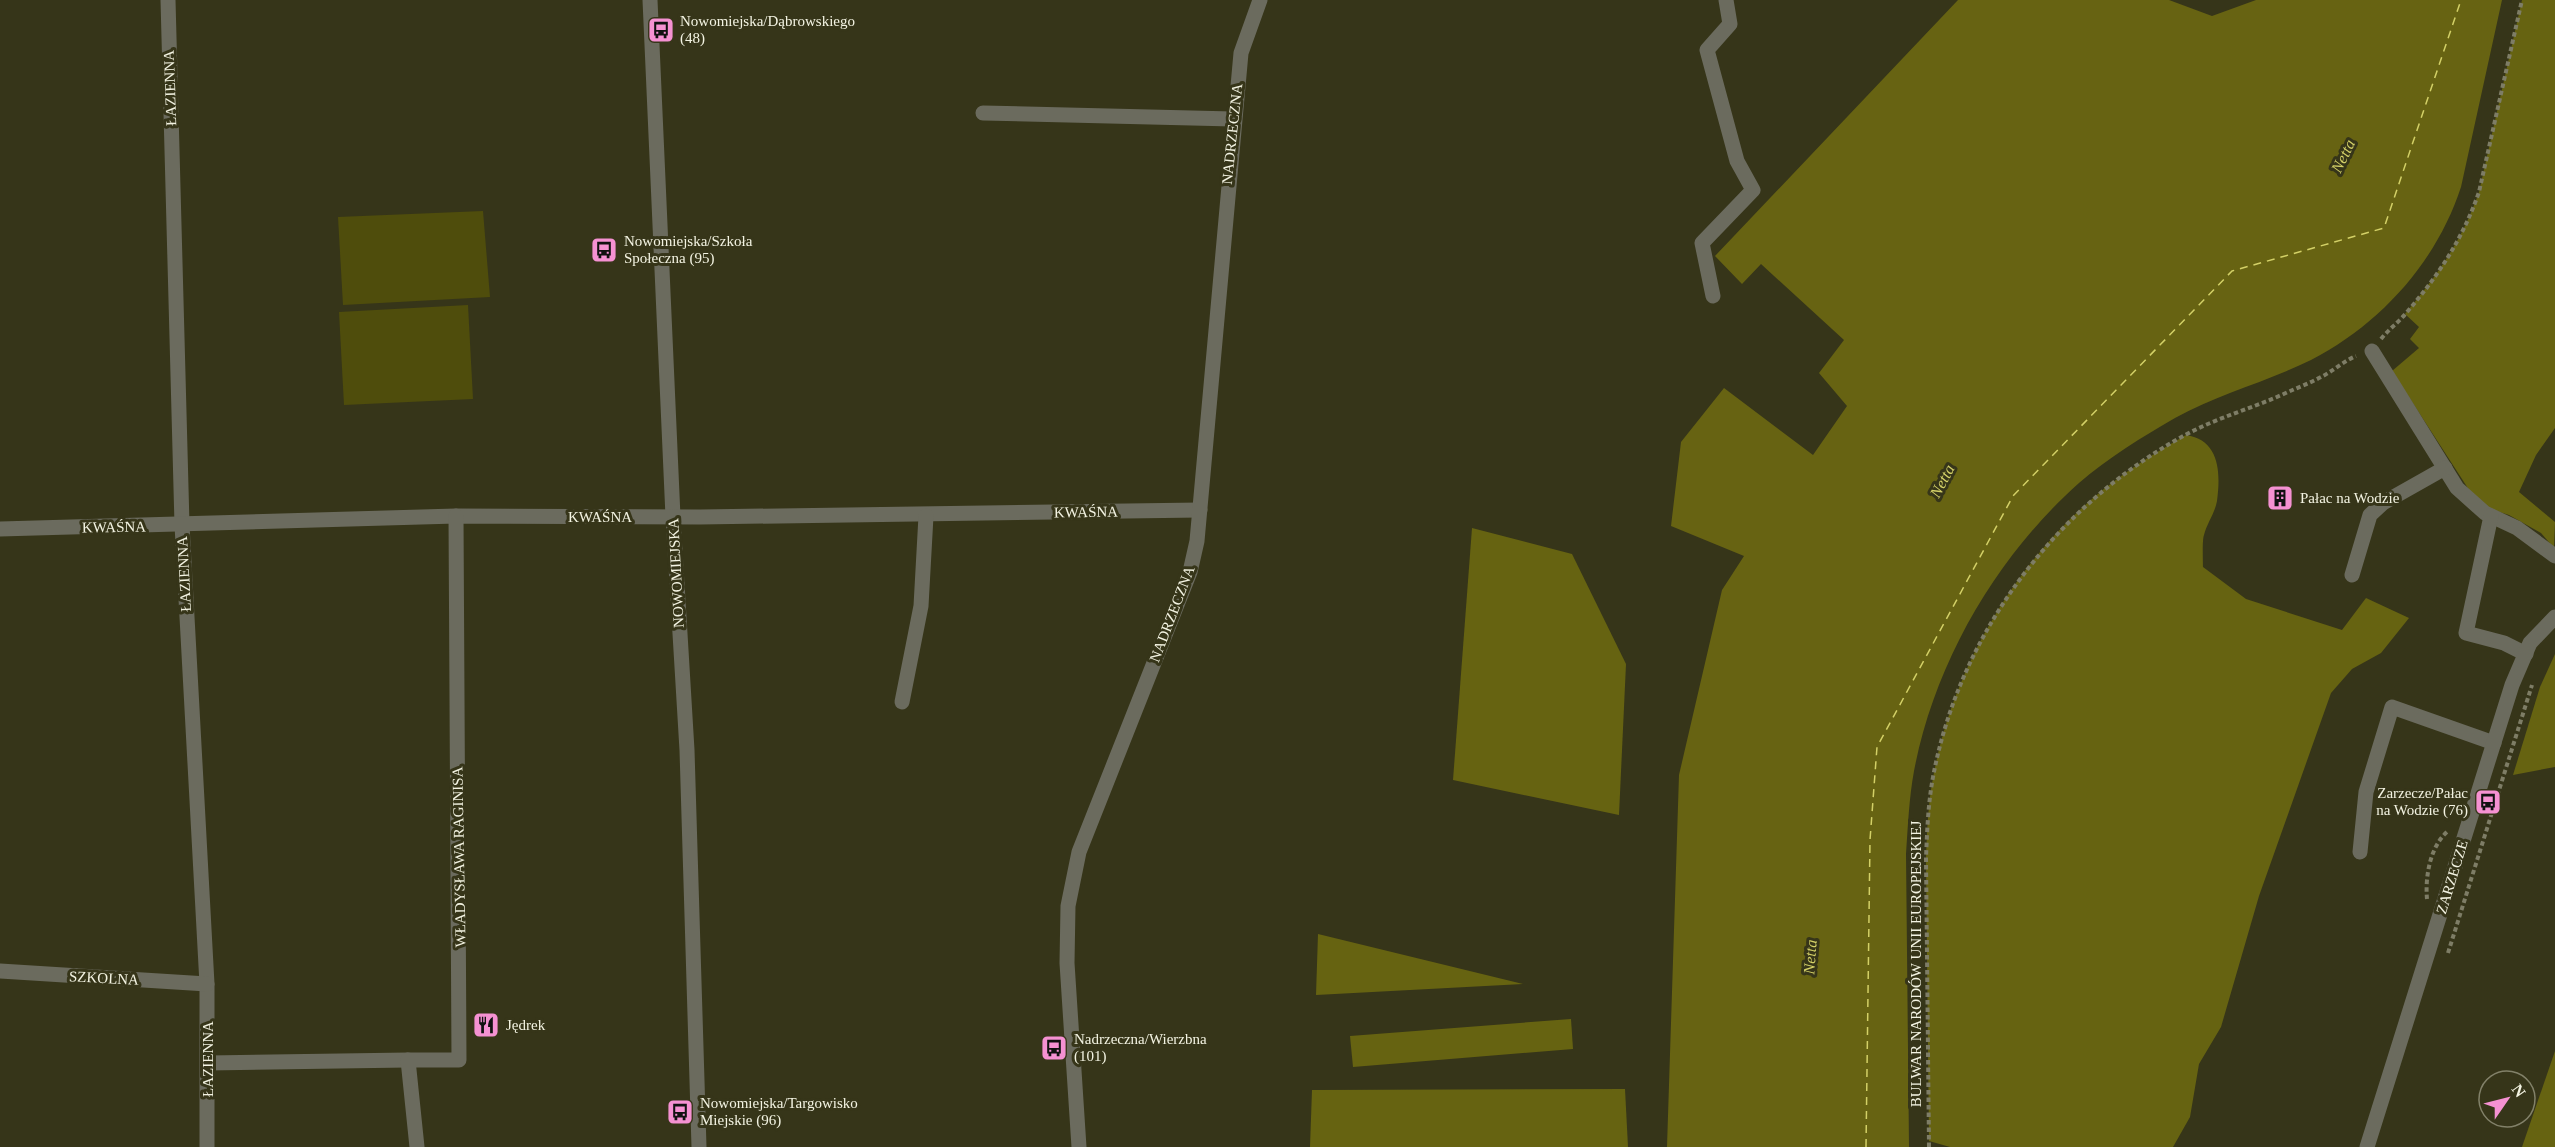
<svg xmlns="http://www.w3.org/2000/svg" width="2555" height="1147" viewBox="0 0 2555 1147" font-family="'Times New Roman',serif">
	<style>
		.green { fill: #4f4d0c }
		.forest { fill: #666311 }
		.water { fill: #676312 }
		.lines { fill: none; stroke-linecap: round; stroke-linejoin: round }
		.ferry { stroke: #d3d067; stroke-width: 1.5; stroke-dasharray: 8 6; stroke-linecap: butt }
		.path { stroke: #7e7d66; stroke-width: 4; stroke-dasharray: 4.5 3; stroke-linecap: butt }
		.minor { stroke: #6b6b5e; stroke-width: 15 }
		.labels { text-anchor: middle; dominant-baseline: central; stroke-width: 6; stroke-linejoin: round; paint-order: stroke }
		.poi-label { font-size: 15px; fill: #f3f3e2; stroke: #363519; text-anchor: start }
		.street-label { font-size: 15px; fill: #f3f3e2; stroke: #363519 }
		.water-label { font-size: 16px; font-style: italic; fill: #d3d067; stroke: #363519 }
	</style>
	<rect width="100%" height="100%" fill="#363519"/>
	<!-- green -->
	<g class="green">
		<polygon points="483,211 490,297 343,305 338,217"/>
		<polygon points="468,305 473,399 344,405 339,312"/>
	</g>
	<!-- forest -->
	<g class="forest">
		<path d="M2522,0H2555V428L2536,455L2519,492L2555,522L2554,548L2541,533L2509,515L2487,508L2473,496L2392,371L2419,348L2410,339L2419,327L2405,314C2438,274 2462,241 2479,192Z"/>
		<path d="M2186,435C2219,440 2221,471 2217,501C2215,513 2207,523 2204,535C2202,540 2203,560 2203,567L2246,599L2342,630L2366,598L2409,618L2381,653L2352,669L2331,693L2259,896L2221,1027L2199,1064L2190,1117L2173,1147H1950L1929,1141L1926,859C1927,832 1928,804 1933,778C1952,672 2011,569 2092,499C2121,474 2153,454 2186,435Z"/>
		<polygon points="1472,528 1572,554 1626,664 1619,815 1453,780"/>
		<polygon points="2555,654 2555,767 2513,775 2540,687"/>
		<polygon points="1318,934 1523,984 1316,995"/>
		<polygon points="1571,1019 1573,1049 1353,1067 1350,1036"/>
		<polygon points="2555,1051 2555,1147 2522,1147"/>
		<polygon points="1625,1089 1628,1147 1310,1147 1312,1090"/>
	</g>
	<!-- water -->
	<path class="water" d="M1958,0H2169L2212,16L2256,0H2502L2461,187C2437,261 2381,324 2311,360C2266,382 2218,394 2175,418C2142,437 2108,458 2079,483C1996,557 1935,662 1914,771C1909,798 1908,826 1906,854L1909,1147H1667L1679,775L1722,590L1744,556L1671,526L1681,442L1724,388L1813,455L1847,406L1819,373L1844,340L1761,264L1742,284L1715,256Z"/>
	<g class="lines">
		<!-- ferry -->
		<polyline class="ferry" points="1866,1147 1870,840 1877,747 2013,496 2232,271 2384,228 2461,0"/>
		<!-- path -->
		<g class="path">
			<path d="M2381,339C2389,329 2399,322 2407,312C2439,275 2463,238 2479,192L2522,0"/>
			<path d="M2427,899C2425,877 2430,847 2447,832"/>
			<polyline points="2448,953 2532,685"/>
			<path d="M1929,1147L1926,859C1927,832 1928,804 1933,777C1960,632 2057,504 2187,434C2221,416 2254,408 2288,392C2299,387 2310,383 2321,377C2333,371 2344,361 2356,356"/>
		</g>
		<!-- minor -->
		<g class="minor">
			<polyline points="168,0 182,525 207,984 207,1147"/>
			<polyline points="650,0 673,517 687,750 699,1147"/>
			<polyline points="983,113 1233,119"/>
			<polyline points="1713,296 1702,243 1753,190 1737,161 1707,50 1730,24 1726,0"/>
			<polyline points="2372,351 2457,488 2485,513 2517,528 2555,556"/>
			<polyline points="2491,516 2466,633 2504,643 2526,654"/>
			<polyline points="0,529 456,516 700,517 1200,510"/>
			<polyline points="2352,575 2370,515 2383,503 2445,468"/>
			<polyline points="902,702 921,606 926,516"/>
			<polyline points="2360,852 2366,792 2392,707 2494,743"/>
			<polyline points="0,971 207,984"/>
			<polyline points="208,1063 408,1060"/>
			<polyline points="417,1147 408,1060 459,1060 456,516"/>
			<polyline points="1079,1147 1067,963 1068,906 1079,852 1190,572 1197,541 1241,53 1260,0"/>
			<polyline points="2367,1147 2512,685 2530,643 2555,617"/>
		</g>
	</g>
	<!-- icons -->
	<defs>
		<symbol id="bus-square" viewBox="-11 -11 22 22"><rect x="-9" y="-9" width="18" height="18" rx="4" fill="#f591d2" stroke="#363519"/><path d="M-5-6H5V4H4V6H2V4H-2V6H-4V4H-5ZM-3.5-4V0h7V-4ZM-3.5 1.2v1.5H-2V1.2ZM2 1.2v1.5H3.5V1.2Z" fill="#111"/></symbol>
		<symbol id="building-square" viewBox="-11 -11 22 22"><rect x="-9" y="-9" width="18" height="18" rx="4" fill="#f591d2" stroke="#363519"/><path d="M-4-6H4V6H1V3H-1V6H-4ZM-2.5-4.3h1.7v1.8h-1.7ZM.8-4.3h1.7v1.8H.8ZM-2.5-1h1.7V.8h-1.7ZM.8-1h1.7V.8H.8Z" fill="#111"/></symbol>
		<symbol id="restaurant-square" viewBox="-11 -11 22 22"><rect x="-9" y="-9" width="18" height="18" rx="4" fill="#f591d2" stroke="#363519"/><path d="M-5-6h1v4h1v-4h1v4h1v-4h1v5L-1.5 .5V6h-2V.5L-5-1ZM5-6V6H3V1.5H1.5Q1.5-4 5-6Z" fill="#111"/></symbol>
	</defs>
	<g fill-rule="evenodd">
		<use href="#bus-square" x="646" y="15" width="30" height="30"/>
		<use href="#bus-square" x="589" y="235" width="30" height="30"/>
		<use href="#building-square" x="2265" y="483" width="30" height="30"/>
		<use href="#bus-square" x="2473" y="787" width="30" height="30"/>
		<use href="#restaurant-square" x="471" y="1010" width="30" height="30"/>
		<use href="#bus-square" x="1039" y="1033" width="30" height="30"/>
		<use href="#bus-square" x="665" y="1097" width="30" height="30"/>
	</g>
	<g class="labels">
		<!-- poi labels -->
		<g class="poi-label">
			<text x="680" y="21">Nowomiejska/Dąbrowskiego<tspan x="680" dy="17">(48)</tspan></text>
			<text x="624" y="241">Nowomiejska/Szkoła<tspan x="624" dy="17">Społeczna (95)</tspan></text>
			<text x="2300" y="498">Pałac na Wodzie</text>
			<text x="2468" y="793" text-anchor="end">Zarzecze/Pałac<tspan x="2468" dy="17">na Wodzie (76)</tspan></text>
			<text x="506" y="1025">Jędrek</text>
			<text x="1074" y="1039">Nadrzeczna/Wierzbna<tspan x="1074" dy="17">(101)</tspan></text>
			<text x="700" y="1103">Nowomiejska/Targowisko<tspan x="700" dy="17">Miejskie (96)</tspan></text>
		</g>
		<!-- street labels -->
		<g class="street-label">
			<text transform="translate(170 88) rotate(-92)">ŁAZIENNA</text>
			<text transform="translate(1232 134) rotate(-84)">NADRZECZNA</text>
			<text transform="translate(1086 512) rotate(-1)">KWAŚNA</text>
			<text x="600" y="517">KWAŚNA</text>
			<text transform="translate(114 527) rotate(-1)">KWAŚNA</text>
			<text transform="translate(676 573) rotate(-93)">NOWOMIEJSKA</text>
			<text transform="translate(184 574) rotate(-93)">ŁAZIENNA</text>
			<text transform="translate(1172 614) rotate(-69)">NADRZECZNA</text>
			<text transform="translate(459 857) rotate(-91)">WŁADYSŁAWA RAGINISA</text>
			<text transform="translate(2452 877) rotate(-73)">ZARZECZE</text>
			<text transform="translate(1916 964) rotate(-90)">BULWAR NARODÓW UNII EUROPEJSKIEJ</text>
			<text transform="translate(104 978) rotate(3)">SZKOLNA</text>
			<text transform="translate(208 1059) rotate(-90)">ŁAZIENNA</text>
		</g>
		<!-- water labels -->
		<g class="water-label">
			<text transform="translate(2343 156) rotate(-64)">Netta</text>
			<text transform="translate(1942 481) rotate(-62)">Netta</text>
			<text transform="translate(1810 957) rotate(-86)">Netta</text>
		</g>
	</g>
	<!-- north arrow -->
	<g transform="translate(2507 1099) rotate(55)"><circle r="28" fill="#363519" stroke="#828169" stroke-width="1.5"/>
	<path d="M0-4.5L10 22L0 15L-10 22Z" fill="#f591d2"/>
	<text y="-9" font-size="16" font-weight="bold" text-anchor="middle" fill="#f3f3e2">N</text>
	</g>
</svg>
